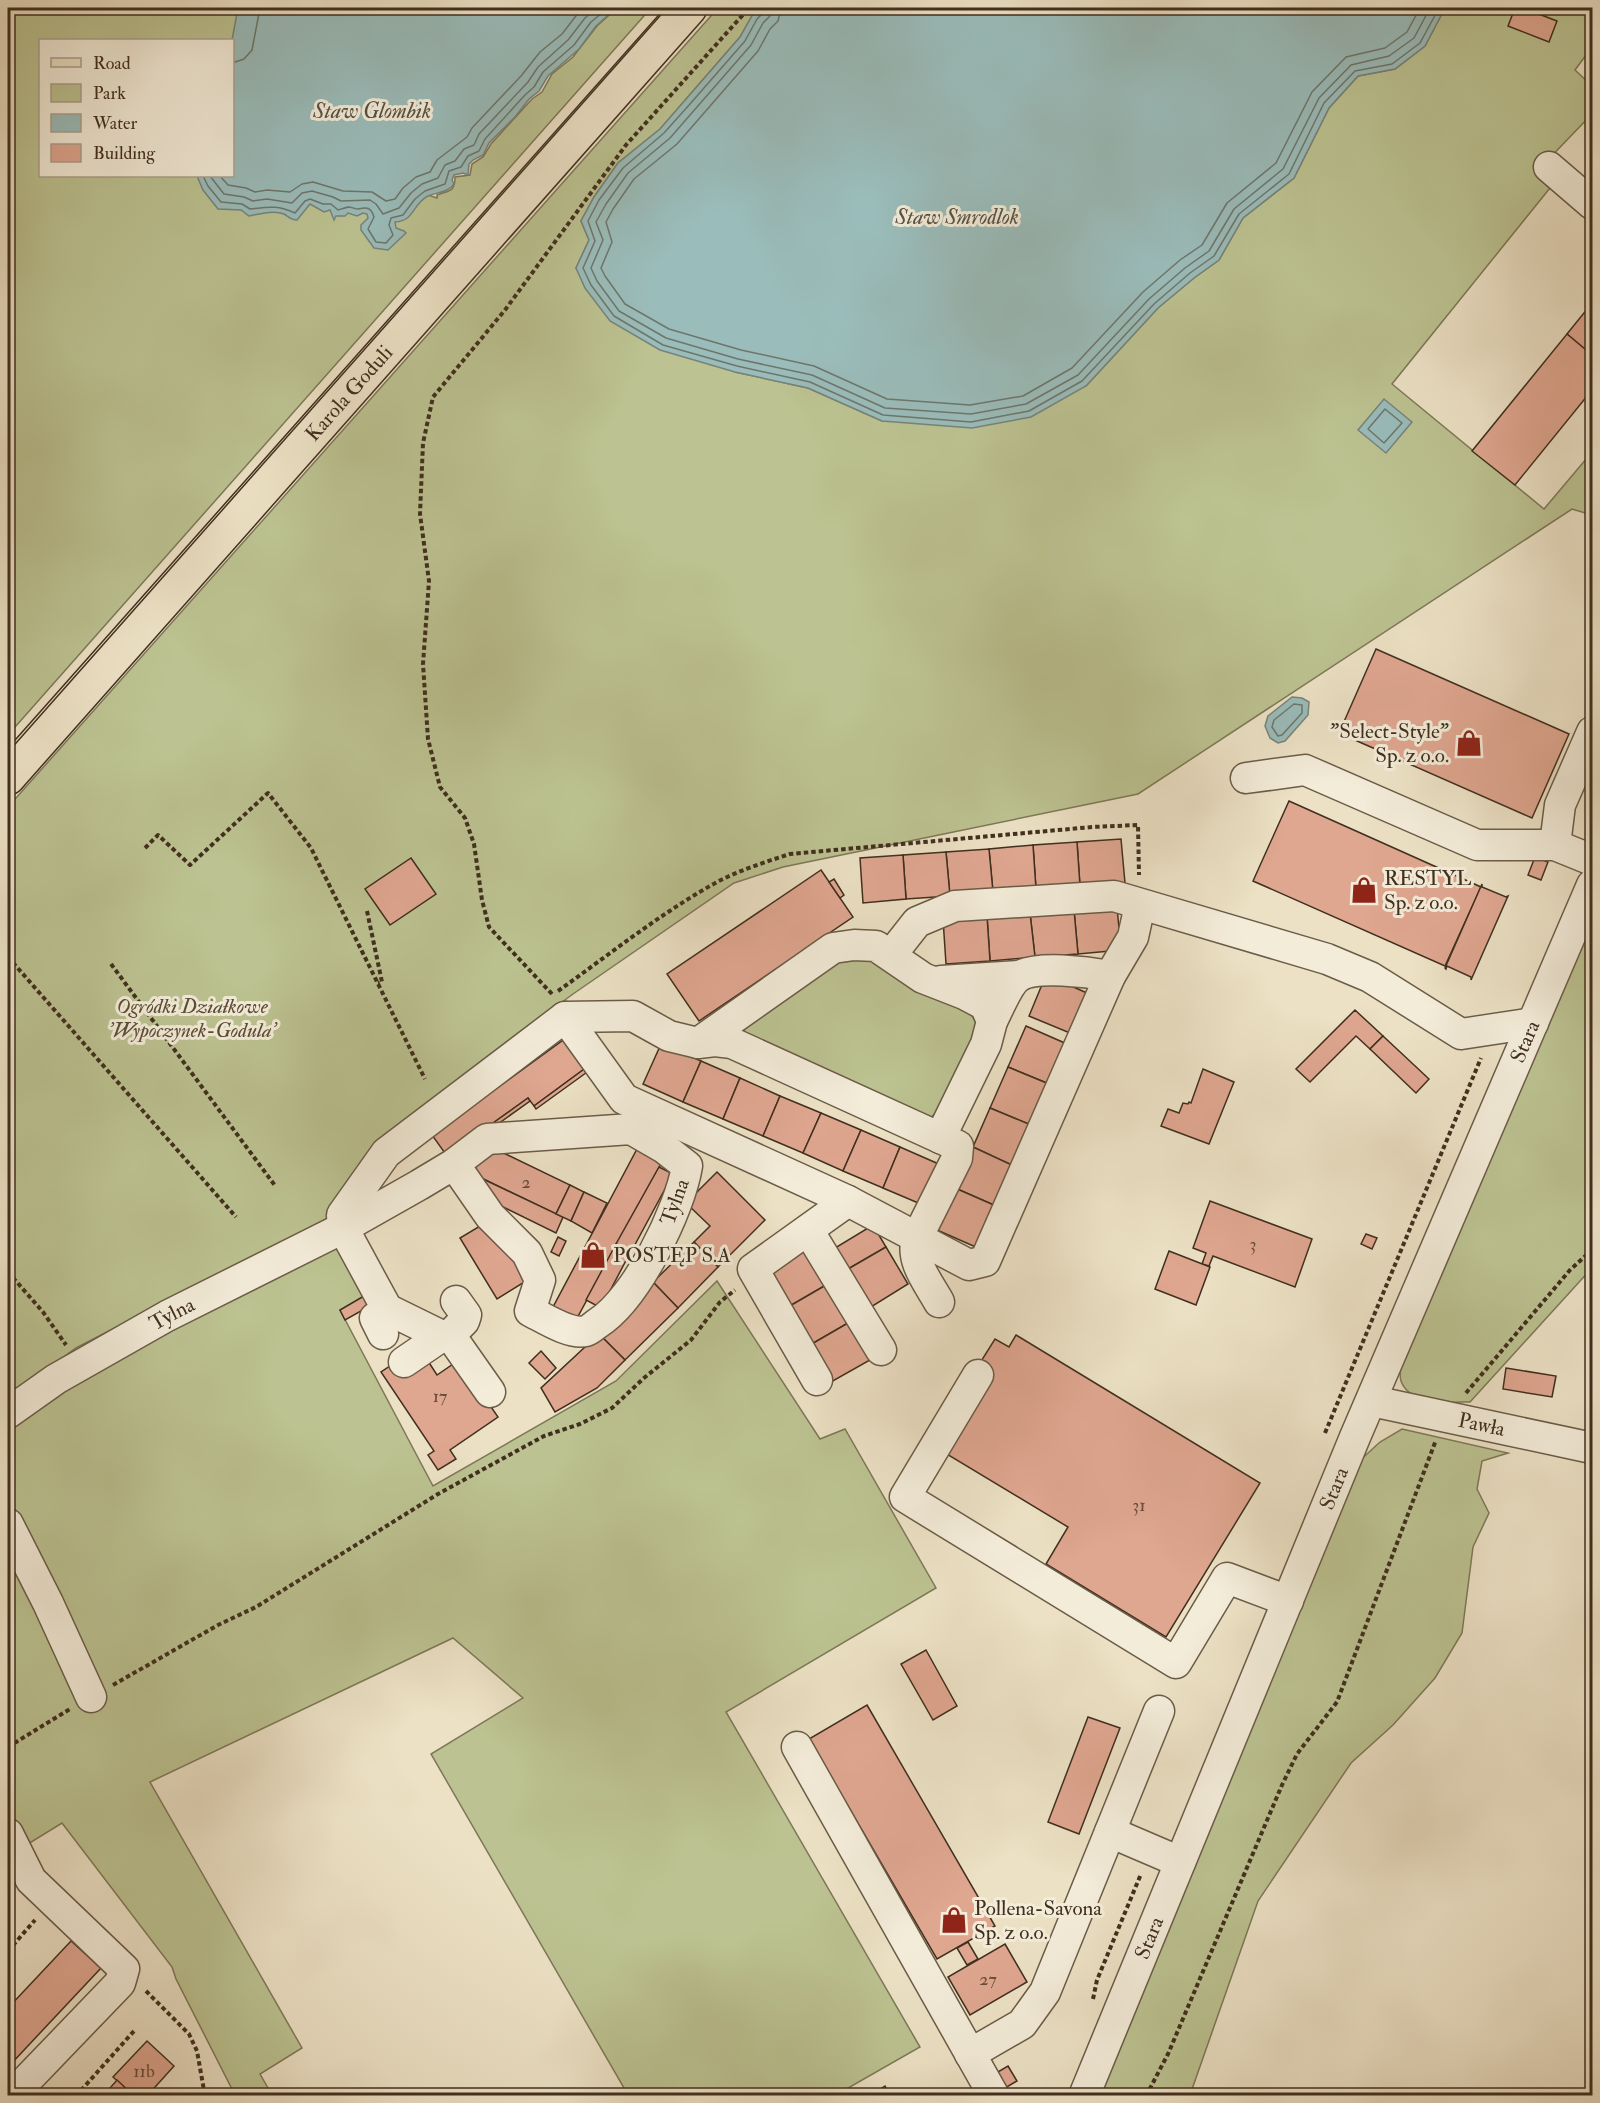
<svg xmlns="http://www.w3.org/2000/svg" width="1600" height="2103" viewBox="0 0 1600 2103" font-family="'IM FELL Double Pica',serif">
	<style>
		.green { fill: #bcc291; stroke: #7e7858; stroke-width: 1.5; fill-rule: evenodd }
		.water { fill: #9abcba; stroke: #76847c; stroke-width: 1.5 }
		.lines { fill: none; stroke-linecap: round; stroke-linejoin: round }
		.shore { stroke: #6d766c; stroke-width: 1.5 }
		.building { fill: #dfa690; stroke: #402f1e; stroke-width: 1.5 }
		.minor-casing { stroke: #6b5c48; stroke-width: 33 }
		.major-casing { stroke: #402f1e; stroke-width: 36 }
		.path { stroke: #402f1e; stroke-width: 4; stroke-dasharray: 4.5 3; stroke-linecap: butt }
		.minor { stroke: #f3ecd9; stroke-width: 30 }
		.major { stroke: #ece1c5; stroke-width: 33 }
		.tram { stroke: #402f1e; stroke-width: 1.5 }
		.labels { text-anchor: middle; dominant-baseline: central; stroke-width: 6; stroke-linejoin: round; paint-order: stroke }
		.number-label { font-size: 18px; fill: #684d3a }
		.street-label { font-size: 21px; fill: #402f1e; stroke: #f3ecd9 }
		.poi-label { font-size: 21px; fill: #402f1e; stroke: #f3ecd9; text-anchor: start }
		.park-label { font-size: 21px; font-style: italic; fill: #594c35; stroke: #f3ecd9 }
		.water-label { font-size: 22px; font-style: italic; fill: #565245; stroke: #f3ecd9 }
	</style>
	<rect width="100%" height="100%" fill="#ece1c5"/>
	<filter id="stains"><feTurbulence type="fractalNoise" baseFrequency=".00333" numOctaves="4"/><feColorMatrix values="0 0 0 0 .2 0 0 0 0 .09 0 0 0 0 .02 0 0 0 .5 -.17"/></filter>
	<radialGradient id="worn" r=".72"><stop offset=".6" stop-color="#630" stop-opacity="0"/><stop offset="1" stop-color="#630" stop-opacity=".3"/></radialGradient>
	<!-- green -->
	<g class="green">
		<path d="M8,8H273L247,136L437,198V195C450,190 455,192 455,177L470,175L472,164L483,157L491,144L532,99L542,92L552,74L573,57L597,26L617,8H651L8,735ZM40,40H232V176H40Z"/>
		<polygon points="718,8 761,8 753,14 740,37 660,129 618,163 594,197 581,221 589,240 576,268 735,372 808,388 882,421 1086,386 1158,308 1194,278 1219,260 1243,218 1294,178 1329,108 1358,76 1395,69 1425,46 1445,8 1592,8 1592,47 1575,70 1592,86 1592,114 1541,167 1554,183 1392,384 1544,509 1592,452 1592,515 1572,509 1138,794 783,867 734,883 573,994 550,1011 328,1218 76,1348 8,1398 8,807"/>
		<path d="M1592,910V1269H1591L1470,1402C1450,1402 1410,1406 1401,1381C1399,1376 1401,1368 1401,1362Z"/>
		<polygon points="863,956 970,1012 977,1025 975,1044 943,1107 931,1117 918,1118 745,1037 744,1023 828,964"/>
		<polygon points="333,1241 364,1296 340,1310 433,1486 616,1381 717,1281 820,1439 845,1429 936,1588 726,1712 920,2047 836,2095 628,2095 431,1754 523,1698 453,1638 150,1782 302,2048 260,2074 272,2095 235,2095 176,1979 172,1967 62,1823 20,1849 8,1822 8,1425 80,1373"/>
		<polygon points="1402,1429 1508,1453 1482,1461 1477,1489 1489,1513 1473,1547 1462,1633 1435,1678 1393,1725 1351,1763 1258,1901 1190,2095 1097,2096 1354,1466 1380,1442"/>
	</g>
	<!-- water -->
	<g class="water">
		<path d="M238,8H616L596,26L579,49L548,76L539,91L529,99L515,117L489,143L483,155L473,160L469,164L468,175L463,173L454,175L452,180L454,184C448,193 437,192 428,196C412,204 415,221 395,222L396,228L404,231L406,233L388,250L374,248L361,230V225L368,218L367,214L363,213L357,216L348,213L345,216H336L334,220L330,210L324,212L310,204L297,220C291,220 289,217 284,214C273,210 260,214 249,216L241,210L218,209L203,190L197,176H232V40Z"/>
		<polygon points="761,8 1445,8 1425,46 1395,69 1358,76 1329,108 1294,178 1243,218 1219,260 1194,278 1158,308 1086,386 1031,417 972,428 882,421 808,388 735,372 660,350 610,321 585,288 576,268 589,240 581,221 594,197 618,163 660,129 740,37 753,14"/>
		<polygon points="1384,399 1412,422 1386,453 1358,430"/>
		<polygon points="1292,697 1302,698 1309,702 1308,715 1285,741 1278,743 1270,738 1265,726 1268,716"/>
	</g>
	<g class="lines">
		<!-- shore -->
		<g class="shore">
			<polyline points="764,8 763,13 757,19 745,41 690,104 664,133 623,168 599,200 588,221 595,241 583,268 591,285 614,316 663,345 737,366 810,382 883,415 971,422 1029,411 1082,381 1154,304 1190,273 1214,256 1239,214 1289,174 1324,103 1355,71 1392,64 1420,43 1439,8"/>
			<polyline points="772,8 770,16 763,23 751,45 670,138 628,173 606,204 596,222 603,240 591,268 597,281 619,311 666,338 738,359 812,375 885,408 971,414 1026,404 1078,375 1149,299 1185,268 1209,251 1234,209 1283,169 1319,98 1351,65 1389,56 1414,38 1430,8"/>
			<polyline points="781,8 778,21 770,29 758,51 677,144 634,179 613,209 606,222 612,242 601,268 605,276 625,304 669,329 741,350 814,366 887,399 970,405 1023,396 1072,368 1143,292 1180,260 1202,245 1227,203 1276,163 1312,92 1346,57 1385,48 1407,32 1420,8"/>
			<polyline points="232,63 244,59 252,50 260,8"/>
			<path d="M203,176L208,186L221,202L242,204L250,209C269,207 277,205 295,213L305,201L310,199L323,204H331L338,210C341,209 345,208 348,207C352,207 355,209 358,209C367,207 371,207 374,217L368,229L376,242L386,243L393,235L389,225L391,218L403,215L415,199L425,191L445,184L449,171L461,167L468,156L479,151L485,139L525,95L534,87L543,72L574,45L591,22L608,8"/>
			<polyline points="210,176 224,194 244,197 253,201 267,199 292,203 302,193 312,191 333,197 341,201 370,200 376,204 383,214 399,208 411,193 422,184 438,178 445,165 455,161 464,149 474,145 479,134 528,82 538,67 568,40 585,18 597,8"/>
			<polyline points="220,176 228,185 246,188 255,192 267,190 290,192 302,184 313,182 343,191 372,192 386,201 395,199 403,188 416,177 430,172 437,160 467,137 472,128 521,76 540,52 562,34 582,8"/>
			<polygon points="1385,409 1402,423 1384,443 1368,429"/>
			<polygon points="1294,704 1302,705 1302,713 1282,735 1278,736 1272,727 1274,720"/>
		</g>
	</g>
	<!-- building -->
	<g class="building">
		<polygon points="1515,8 1523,8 1557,21 1549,42 1508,26"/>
		<polygon points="1592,303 1592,355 1567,334"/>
		<polygon points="1567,334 1592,355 1592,390 1515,485 1472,451"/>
		<polygon points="1376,649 1569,734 1532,818 1339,733"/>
		<polygon points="1289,801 1481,887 1445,966 1253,881"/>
		<polygon points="1121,839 1125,883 1080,886 1077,842"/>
		<polygon points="1077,842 1080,886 1036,889 1033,845"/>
		<polygon points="1033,845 1036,889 993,892 989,849"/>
		<polygon points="989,849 993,892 950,896 946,852"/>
		<polygon points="946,852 950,896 906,899 903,855"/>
		<polygon points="903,855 906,899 863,903 860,858"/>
		<polygon points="1535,857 1548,862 1541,880 1528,875"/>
		<polygon points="411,858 436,894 390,925 365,889"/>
		<polygon points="821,870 853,917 699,1021 667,974"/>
		<polygon points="834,879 844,895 840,898 829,882"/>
		<polygon points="1482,884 1482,887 1506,897 1508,896 1471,980 1471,977 1447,966 1446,969 1445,968"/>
		<polygon points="1117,907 1121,950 1078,954 1074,910"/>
		<polygon points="1074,910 1078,954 1035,957 1030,913"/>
		<polygon points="1030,913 1035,957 990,961 987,916"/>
		<polygon points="987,916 990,961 946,964 943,919"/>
		<polygon points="1046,975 1087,993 1070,1033 1029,1016"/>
		<polygon points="1355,1010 1383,1036 1370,1049 1356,1036 1310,1082 1296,1069"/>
		<polygon points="1026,1026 1067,1044 1049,1084 1008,1067"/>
		<polygon points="1383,1036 1429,1079 1416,1093 1370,1049"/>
		<polygon points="566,1038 587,1067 534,1106 528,1098 447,1156 432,1135"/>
		<polygon points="661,1044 701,1061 683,1102 643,1084"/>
		<polygon points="701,1061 740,1078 723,1119 683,1102"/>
		<polygon points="587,1067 590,1070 536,1109 534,1106"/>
		<polygon points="1008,1067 1049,1084 1031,1125 990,1108"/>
		<polygon points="1203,1069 1234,1082 1209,1144 1161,1126 1168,1109 1179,1113 1183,1103 1188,1104 1189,1102 1191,1103"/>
		<polygon points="740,1078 780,1096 763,1136 723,1119"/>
		<polygon points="780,1096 821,1113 803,1153 763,1136"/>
		<polygon points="528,1098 530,1101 449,1159 447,1156"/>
		<polygon points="990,1108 1031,1125 1014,1166 973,1147"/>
		<polygon points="821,1113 861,1130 843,1171 803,1153"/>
		<polygon points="861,1130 900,1147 883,1188 843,1171"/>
		<polygon points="487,1145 570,1185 556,1214 473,1174"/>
		<polygon points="900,1147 941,1165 923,1205 883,1188"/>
		<polygon points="973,1147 1014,1166 996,1206 955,1188"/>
		<polygon points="637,1149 662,1162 576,1320 553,1307"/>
		<polygon points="659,1167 673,1174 631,1252 616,1244"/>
		<polygon points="717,1172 765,1220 718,1267 694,1242 710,1226 686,1203"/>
		<polygon points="483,1179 563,1217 556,1233 491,1201"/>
		<polygon points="570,1185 584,1192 571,1221 556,1214"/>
		<polygon points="955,1188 996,1206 978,1248 937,1230"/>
		<polygon points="584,1192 607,1203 592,1233 571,1221"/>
		<polygon points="1210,1201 1312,1239 1295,1287 1213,1256 1209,1266 1202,1264 1206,1253 1193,1248"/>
		<polygon points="490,1220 526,1281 497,1299 460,1238"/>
		<polygon points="873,1225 886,1247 848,1269 835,1248"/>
		<polygon points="1366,1234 1377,1238 1372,1249 1361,1244"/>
		<polygon points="558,1237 566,1241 559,1256 551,1252"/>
		<polygon points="694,1242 718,1267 678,1308 653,1282"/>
		<polygon points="616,1244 631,1251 601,1308 586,1300"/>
		<polygon points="805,1247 826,1285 788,1307 766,1269"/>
		<polygon points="886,1247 908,1284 871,1307 848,1269"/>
		<polygon points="1169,1251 1210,1267 1196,1305 1155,1289"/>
		<polygon points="653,1282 678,1308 625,1360 599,1334"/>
		<polygon points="826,1285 848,1323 810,1345 788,1307"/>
		<polygon points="364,1296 370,1306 345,1320 340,1310"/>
		<polygon points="848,1323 870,1360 831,1382 810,1345"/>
		<polygon points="599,1334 625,1360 597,1388 555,1412 541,1388"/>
		<polygon points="1016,1335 1260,1483 1166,1637 1046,1564 1068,1527 945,1453 978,1366 995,1339 1009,1347"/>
		<polygon points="541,1351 556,1368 545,1379 529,1363"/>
		<polygon points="426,1358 437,1375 459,1360 498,1417 450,1450 456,1459 438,1470 428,1455 434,1451 381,1372 396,1362"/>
		<polygon points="1506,1368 1556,1376 1552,1397 1503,1389"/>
		<polygon points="926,1650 957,1706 933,1720 901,1664"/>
		<polygon points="867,1705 995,1926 937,1959 809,1739"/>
		<polygon points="1088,1717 1120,1728 1079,1834 1048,1822"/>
		<polygon points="71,1941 101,1968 10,2065 8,2062 8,2008"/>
		<polygon points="968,1942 978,1959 967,1965 957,1948"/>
		<polygon points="1005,1944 1027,1982 970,2015 948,1977"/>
		<polygon points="147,2041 174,2066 147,2096 134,2096 113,2077"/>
		<polygon points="1008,2066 1017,2081 1000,2091 991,2076"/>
		<polygon points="117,2080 134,2096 103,2096"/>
		<polygon points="885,2086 890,2096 869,2096"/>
	</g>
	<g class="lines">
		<defs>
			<g id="minor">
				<polyline points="1549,167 1592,204"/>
				<polyline points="1246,778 1305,770 1477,845 1555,845 1592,860"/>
				<polyline points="1555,845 1560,805 1592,732"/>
				<polyline points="891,955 917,922 955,906 1114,896 1327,959 1370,977 1461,1034 1533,1023"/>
				<polyline points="941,981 1019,976"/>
				<polyline points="565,1017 624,1099 848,1201 969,1265 985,1261 1110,976 1133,937 1140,905"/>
				<path d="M992,1021C998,1010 1008,984 1018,977C1035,965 1089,972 1110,976"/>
				<polyline points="698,1043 833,948 854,945 876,946 923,978 964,994 985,1005 992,1021 986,1044 940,1138"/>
				<polyline points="808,1230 881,1350"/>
				<polyline points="387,1309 442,1336 404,1362"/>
				<path d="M383,1334L375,1318L387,1309L343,1228L342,1215L386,1153L565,1017L633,1016L669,1036L698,1043L715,1041L732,1043L958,1146L957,1158L917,1238C910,1261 928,1282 939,1302"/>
				<polyline points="450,1335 464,1321 466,1315 456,1301"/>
				<polyline points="442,1336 450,1335 490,1392"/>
				<polyline points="978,1375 905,1497 1176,1663 1227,1578 1288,1601"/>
				<polyline points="817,1380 753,1269 848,1201"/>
				<path id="s1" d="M1372,1401L1592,1448"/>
				<path id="s2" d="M8,1413L56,1379L167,1316L343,1228L419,1185L454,1164L487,1139L631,1129L664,1148L687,1166C680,1210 636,1299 598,1323C595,1325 590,1330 586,1331C570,1335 544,1318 530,1311L540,1280L527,1253L490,1216L454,1164"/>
				<polyline points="8,1524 48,1603 91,1697"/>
				<polyline points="797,1747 994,2096"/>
				<polyline points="1110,1832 1180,1862"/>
				<polyline points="8,1834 31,1880 124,1969 120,1983 19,2088 13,2093 8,2092"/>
				<polyline points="970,2054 1022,2024 1045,1992 1159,1711"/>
				<path id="s3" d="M1084,2096L1355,1437L1592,885"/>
			</g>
			<g id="major">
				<path id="s4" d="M8,778L690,8"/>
			</g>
		</defs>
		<!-- minor casing -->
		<use href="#minor" class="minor-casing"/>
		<!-- major casing -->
		<use href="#major" class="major-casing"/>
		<!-- path -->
		<g class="path">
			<polyline points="1588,833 1592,823"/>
			<polyline points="145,848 158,835 190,865 268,793 311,848 425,1079"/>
			<polyline points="367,911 382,982 378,983"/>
			<polyline points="8,957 236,1217"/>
			<polyline points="111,964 276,1187"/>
			<path d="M558,991C610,954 661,913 717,882C740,870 765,862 790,854L1092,827L1138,825L1139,875"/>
			<polyline points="552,994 489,927 482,900 474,844 465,818 440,787 428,739 423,664 429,581 420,514 423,443 433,397 505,310 626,145 749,8"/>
			<polyline points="8,1272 43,1312 66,1345"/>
			<polyline points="1466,1393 1570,1270 1592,1250"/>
			<polyline points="1325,1433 1481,1058"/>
			<polyline points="113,1685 218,1625 256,1607 438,1494 544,1436 580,1424 612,1408 644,1378 691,1340 720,1302 735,1290"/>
			<polyline points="8,1747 70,1709"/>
			<polyline points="8,1951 35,1920"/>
			<polyline points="146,1991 189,2034 197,2051 205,2096"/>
			<polyline points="1093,1999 1097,1980 1141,1874"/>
			<polyline points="76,2096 134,2031"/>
			<polyline points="1146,2096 1168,2054 1282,1785 1297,1754 1337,1702 1436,1440"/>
		</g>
		<!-- minor -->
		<use href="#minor" class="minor"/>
		<!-- major -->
		<use href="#major" class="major"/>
		<!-- tram -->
		<polyline class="tram" points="8,748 665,8"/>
	</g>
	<!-- icons -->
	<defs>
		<symbol id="shop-bare" viewBox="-9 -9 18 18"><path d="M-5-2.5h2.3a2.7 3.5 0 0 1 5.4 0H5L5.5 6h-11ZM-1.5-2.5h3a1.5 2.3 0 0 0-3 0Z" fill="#8f2418" stroke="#f3ecd9" stroke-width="2.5" paint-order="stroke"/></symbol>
	</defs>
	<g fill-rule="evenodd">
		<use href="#shop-bare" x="1450" y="724" width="38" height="38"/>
		<use href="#shop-bare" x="1345" y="871" width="38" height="38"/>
		<use href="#shop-bare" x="574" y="1236" width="38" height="38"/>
		<use href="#shop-bare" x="935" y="1901" width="38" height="38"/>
	</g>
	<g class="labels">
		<!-- number labels -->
		<g class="number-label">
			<text x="526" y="1182">2</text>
			<text x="1253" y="1244">3</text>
			<text x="440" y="1396">17</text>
			<text x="1139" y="1505">31</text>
			<text x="988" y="1979">27</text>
			<text x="144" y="2071">11b</text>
		</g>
		<!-- street labels -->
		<g class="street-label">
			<text stroke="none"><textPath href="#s4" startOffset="514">Karola Goduli</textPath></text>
			<text stroke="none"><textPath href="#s3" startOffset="1143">Stara</textPath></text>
			<text transform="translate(675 1202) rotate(-70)">Tylna</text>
			<text stroke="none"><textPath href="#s2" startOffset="192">Tylna</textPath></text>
			<text stroke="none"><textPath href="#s1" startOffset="112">Pawła</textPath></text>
			<text stroke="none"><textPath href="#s3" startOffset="657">Stara</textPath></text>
			<text stroke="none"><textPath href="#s3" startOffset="171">Stara</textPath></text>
		</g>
		<!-- poi labels -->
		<g class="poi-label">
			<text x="1449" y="731" text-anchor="end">"Select-Style"<tspan x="1449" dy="24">Sp. z o.o.</tspan></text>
			<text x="1384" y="878">RESTYL<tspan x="1384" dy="24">Sp. z o.o.</tspan></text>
			<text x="613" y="1255">POSTĘP S.A</text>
			<text x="974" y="1908">Pollena-Savona<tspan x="974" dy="24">Sp. z o.o.</tspan></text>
		</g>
		<!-- park labels -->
		<g class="park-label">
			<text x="192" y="1006">Ogródki Działkowe<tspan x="192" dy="24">'Wypoczynek-Godula'</tspan></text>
		</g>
		<!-- water labels -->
		<g class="water-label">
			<text x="372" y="111">Staw Glombik</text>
			<text x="957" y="217">Staw Smrodlok</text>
		</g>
	</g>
	<!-- margin -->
	<rect width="1600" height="2103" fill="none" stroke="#ece1c5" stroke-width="30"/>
	<rect x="9" y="9" width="1582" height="2085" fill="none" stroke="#402f1e" stroke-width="3"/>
	<rect x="15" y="15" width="1570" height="2073" fill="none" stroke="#402f1e" stroke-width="1.5"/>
	<!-- legend -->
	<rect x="39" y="39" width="195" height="138" fill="#f3ecd9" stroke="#aba08e" stroke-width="1.5"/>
	<rect x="51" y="58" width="30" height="9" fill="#ece1c5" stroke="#aba08e" stroke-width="1.5"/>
	<text x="93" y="69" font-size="18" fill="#402f1e">Road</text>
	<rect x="51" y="84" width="30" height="18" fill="#bcc291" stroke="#aba08e" stroke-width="1.5"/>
	<text x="93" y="99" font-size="18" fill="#402f1e">Park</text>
	<rect x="51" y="114" width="30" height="18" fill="#9abcba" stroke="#aba08e" stroke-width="1.5"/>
	<text x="93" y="129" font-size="18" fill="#402f1e">Water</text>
	<rect x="51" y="144" width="30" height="18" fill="#dfa690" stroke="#aba08e" stroke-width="1.5"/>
	<text x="93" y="159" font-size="18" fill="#402f1e">Building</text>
	<rect width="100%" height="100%" filter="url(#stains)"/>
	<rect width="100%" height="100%" fill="url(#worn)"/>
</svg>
